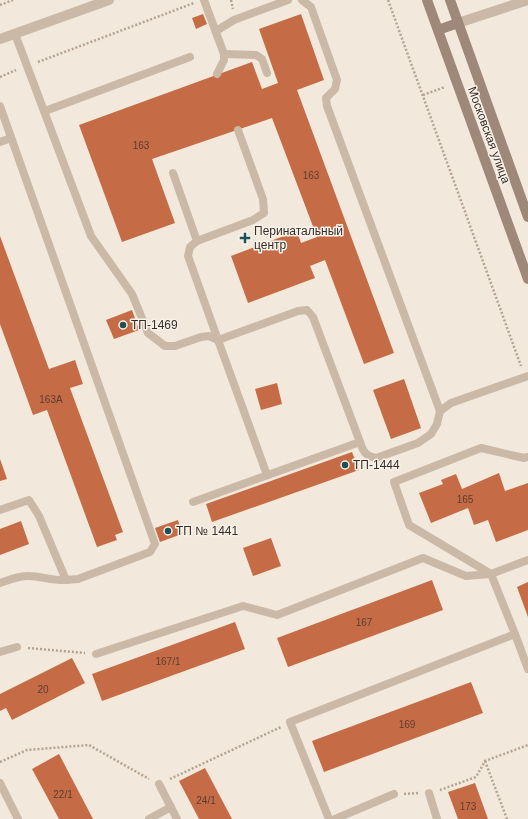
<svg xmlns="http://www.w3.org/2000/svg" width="528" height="819" viewBox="0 0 528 819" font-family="Arial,sans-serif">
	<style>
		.building { fill: #c56c46 }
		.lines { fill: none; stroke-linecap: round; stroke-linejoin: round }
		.path { stroke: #b5a392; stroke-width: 2.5; stroke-dasharray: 2 2; stroke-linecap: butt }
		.service { stroke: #cab9a7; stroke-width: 8 }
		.tertiary { stroke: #cab9a7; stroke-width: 10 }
		.secondary { stroke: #9d8879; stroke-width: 10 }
		.poi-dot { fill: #1e5057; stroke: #f9f2e8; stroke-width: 1.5 }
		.labels { text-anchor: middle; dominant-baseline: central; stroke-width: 3; stroke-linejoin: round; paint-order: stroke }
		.number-label { font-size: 10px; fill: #5a3d30 }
		.street-label { font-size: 12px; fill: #362d28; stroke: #f9f2e8 }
		.poi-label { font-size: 12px; fill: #362d28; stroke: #f9f2e8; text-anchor: start }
	</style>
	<rect width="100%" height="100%" fill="#f2e8db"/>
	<!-- building -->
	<g class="building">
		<polygon points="203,14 207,24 196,29 192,18"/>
		<polygon points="301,14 324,80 297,90 394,353 364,364 325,260 310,266 315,278 248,303 231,256 297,231 301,243 317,237 272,118 152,159 175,223 122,242 79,125 252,62 262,89 278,83 259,29"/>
		<polygon points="0,236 49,369 75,360 83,384 70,388 123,532 115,535 117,540 97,547 47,410 33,415 0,324"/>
		<polygon points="132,310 139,330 114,339 106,320"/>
		<polygon points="404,379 421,428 391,439 373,390"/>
		<polygon points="277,383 282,404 261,410 255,389"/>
		<polygon points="352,452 359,470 212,522 206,504"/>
		<polygon points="0,459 7,479 0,481"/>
		<polygon points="499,473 505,491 528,483 528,530 496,542 488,520 474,525 468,508 431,523 419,493 443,484 441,480 456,474 462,489"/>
		<polygon points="178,520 182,534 160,542 155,528"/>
		<polygon points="21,521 29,544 0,555 0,529"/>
		<polygon points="271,538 281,566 253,576 243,548"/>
		<polygon points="432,580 443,610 288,667 277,638"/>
		<polygon points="528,582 528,617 517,587"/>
		<polygon points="235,622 245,649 102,701 92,674"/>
		<polygon points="72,658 85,683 12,720 6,708 0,711 0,694"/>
		<polygon points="471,682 483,713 324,772 312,741"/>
		<polygon points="59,754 93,819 59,819 32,769"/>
		<polygon points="205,768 232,819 199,819 179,781"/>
		<polygon points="475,783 488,819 458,819 448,792"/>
	</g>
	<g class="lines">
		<!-- path -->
		<g class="path">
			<polyline points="231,0 233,9"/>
			<polyline points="388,0 521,366"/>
			<polyline points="0,5 13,0"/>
			<polyline points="38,62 194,3"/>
			<polyline points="0,77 16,70"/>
			<polyline points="423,95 445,87"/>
			<polyline points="28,648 85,653"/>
			<polyline points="485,761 507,819"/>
			<polyline points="0,762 27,750 89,745 149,779"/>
			<polyline points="170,779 281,727"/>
			<polyline points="440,790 476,777 485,761 528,745"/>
			<polyline points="404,794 419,793"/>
		</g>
		<!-- service -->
		<g class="service">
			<polyline points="204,0 224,54 224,60 217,74"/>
			<polyline points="302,0 311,7 337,80 335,89 326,98 327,106 440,411"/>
			<polyline points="216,31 234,20 288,0"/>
			<polyline points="15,34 91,236 132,294 148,333 165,346 175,346 201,337 209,336 218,340 267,475"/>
			<polyline points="224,54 256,55 262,59 267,73"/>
			<polyline points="0,106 155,544 150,552 78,579 66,580 39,516 29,500 0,510"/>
			<polyline points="45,111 190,57"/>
			<polyline points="0,142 11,138"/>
			<path d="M173,173L197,241L190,247L188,256L218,340L298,311L307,310L313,317L360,442C363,451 365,456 376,458L418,443L431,434L437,424L440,411L451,403L528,376"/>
			<polyline points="197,241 253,220 264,213 263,199 238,130"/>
			<polyline points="528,457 524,458 481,448 394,482 409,525 491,574 528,560"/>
			<polyline points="193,502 360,442"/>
			<path d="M0,583C9,580 18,576 28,576C41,576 53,581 66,580"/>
			<polyline points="515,634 528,669"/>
			<polyline points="0,652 17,647"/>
			<polyline points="96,654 243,606 277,615 423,558 466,576 491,574 515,634 290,722 329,819"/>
			<polyline points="0,783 18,819"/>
			<polyline points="159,784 177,819"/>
			<polyline points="429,793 437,819"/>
			<polyline points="149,819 171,807"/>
			<polyline points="335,819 394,794"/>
		</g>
		<!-- tertiary -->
		<g class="tertiary">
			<polyline points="458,23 528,0"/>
			<polyline points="0,39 109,0"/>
		</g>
		<!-- secondary -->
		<g class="secondary">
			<polyline points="427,0 528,279"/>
			<polyline points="450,0 528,217"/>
			<polyline points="438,30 458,23"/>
		</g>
	</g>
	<!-- markers -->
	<g class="poi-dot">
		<path d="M243 232h4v4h4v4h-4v4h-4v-4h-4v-4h4z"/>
		<circle cx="123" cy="325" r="4"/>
		<circle cx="345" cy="465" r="4"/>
		<circle cx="168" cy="531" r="4"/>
	</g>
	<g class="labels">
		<!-- number labels -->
		<g class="number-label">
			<text x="141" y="145">163</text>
			<text x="311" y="175">163</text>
			<text x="51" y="399">163А</text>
			<text x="465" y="499">165</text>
			<text x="364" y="622">167</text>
			<text x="168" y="661">167/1</text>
			<text x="43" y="689">20</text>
			<text x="407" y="724">169</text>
			<text x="63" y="794">22/1</text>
			<text x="206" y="800">24/1</text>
			<text x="468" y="806">173</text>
		</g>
		<!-- street labels -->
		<g class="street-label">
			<text transform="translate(489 135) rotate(70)">Московская улица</text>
		</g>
		<!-- poi labels -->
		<g class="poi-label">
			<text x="254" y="231">Перинатальный<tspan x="254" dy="14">центр</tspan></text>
			<text x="131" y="325">ТП-1469</text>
			<text x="353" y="465">ТП-1444</text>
			<text x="176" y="531">ТП № 1441</text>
		</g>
	</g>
</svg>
